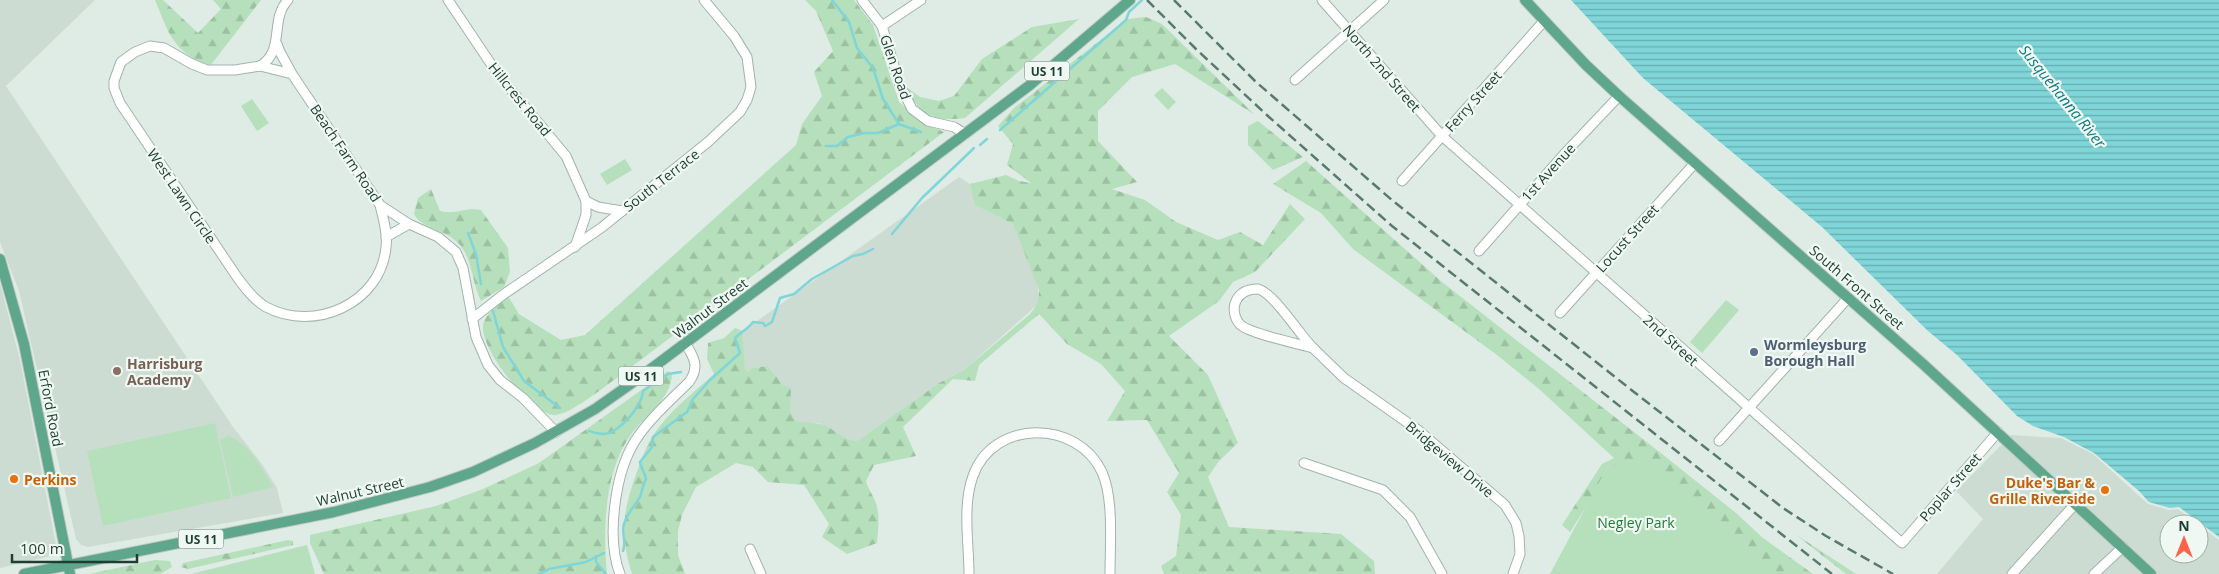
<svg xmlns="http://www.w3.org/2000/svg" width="2219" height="574" viewBox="0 0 2219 574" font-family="'Open Sans',sans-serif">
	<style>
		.built { fill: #cddcd3 }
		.forest { fill: url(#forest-firs) }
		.park { fill: #b5e0bb }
		.water { fill: url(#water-rules) }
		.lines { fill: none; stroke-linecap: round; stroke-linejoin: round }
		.stream { stroke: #7fd5d8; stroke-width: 2.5 }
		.minor-casing { stroke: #a1b4ac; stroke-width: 11 }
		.major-casing { stroke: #c0c9c6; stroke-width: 12 }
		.minor { stroke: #fff; stroke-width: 9 }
		.major { stroke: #5ea78c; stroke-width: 10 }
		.rail { stroke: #587a6d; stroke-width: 2.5; stroke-dasharray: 10 5; stroke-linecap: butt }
		.service-dot { fill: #5c6f8a; stroke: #f0f8f3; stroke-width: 2 }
		.education-dot { fill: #8d6e63; stroke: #f0f8f3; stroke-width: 2 }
		.food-dot { fill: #e8710a; stroke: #f0f8f3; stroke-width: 2 }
		.labels { text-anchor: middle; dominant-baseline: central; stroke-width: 4.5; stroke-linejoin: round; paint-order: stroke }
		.shield { fill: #f0f8f3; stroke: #5d766c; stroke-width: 1 }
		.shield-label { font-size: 12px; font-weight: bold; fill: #1e3e32 }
		.street-label { font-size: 14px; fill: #1e3e32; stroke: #f0f8f3 }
		.service-label { font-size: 14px; font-weight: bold; fill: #4e5e75; stroke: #f0f8f3; text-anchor: start }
		.education-label { font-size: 14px; font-weight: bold; fill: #785e54; stroke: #f0f8f3; text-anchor: start }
		.food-label { font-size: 14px; font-weight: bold; fill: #c56008; stroke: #f0f8f3; text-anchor: start }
		.park-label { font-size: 14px; fill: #237a3b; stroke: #f0f8f3 }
		.water-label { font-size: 15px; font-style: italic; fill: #117b81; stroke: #f0f8f3 }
	</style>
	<defs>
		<pattern id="forest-firs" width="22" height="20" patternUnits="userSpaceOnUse" patternTransform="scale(1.25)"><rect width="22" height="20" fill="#b5e0bb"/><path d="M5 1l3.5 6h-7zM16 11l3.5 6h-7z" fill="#9bc1a1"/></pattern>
		<pattern id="water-rules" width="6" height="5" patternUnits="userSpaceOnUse" patternTransform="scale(1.25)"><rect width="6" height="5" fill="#7fd5d8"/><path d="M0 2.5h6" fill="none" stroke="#67aeb0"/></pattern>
	</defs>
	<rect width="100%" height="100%" fill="#dfece5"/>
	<!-- built -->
	<g class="built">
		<polygon points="0,0 95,0 6,86 233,427 262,464 277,488 283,513 88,547 81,545 76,539 19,291 0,242"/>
		<polygon points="959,177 970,184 976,205 1013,224 1037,281 1039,298 1036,306 964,370 939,383 857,441 849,441 819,423 806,424 796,421 790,410 783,385 768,366 753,368 748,372 745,369 743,331"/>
		<polygon points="0,283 20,360 57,550 55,555 0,568"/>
		<polygon points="2011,435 2061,438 2093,454 2148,504 2169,510 2178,509 2198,524 2169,524 2169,554 2199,554 2199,525 2219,540 2219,574 1937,574 1983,519 1956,491"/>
	</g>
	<!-- forest -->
	<g class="forest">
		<path d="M155,0H163L198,33L221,9L213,0H261L210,66C173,52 169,34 155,0Z"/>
		<path d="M805,0H854L873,25L899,102L921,122L944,132L614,380C601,389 571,414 555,415C533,416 482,351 483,328C483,315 499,304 508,296L519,314L561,340L585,335L796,145L802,124L822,96L814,72L833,51L816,11Z"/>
		<path d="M1146,17L1162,24L1255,115L1175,64L1132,77L1098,111V141L1137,182L1112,189L1145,200L1176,222L1218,240L1240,232L1263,245L1290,204L1305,219L1255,272L1233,282L1219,301L1169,336L1208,375L1238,443L1219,461L1208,477L1229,527L1341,534L1374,561L1375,574H1164L1161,566L1176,556L1181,515L1167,492L1179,473L1147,420L1107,421L1125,391L1101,364L1067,344L1039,314L979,365L975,381L953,379L903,427L916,456L874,465L866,481C868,489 873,495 876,503C880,515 878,530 877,543L847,554L822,537L829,524L804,485L768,482L753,467L736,463L696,487L682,515L678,531V555L685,574H632C626,556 623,536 625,517C626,500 643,451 652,437C668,412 693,393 714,374L707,359L708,343L724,338L735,328L743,331L745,369L748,372L752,368L768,366L783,385L791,388L790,410L796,421C804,423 812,422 820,424C834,427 842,441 857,441L939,383L964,370L1030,314C1037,306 1039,300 1039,290L1013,224L975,205L970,184L1006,175L1019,181L1031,183L1007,165L1013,144L998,126L1014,108L1127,19Z"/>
		<path d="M1079,19L965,118C932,122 920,115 905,86L920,97L939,101L954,96L982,59L1032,27Z"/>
		<polygon points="1258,121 1303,157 1273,170 1248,145 1248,126"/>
		<polygon points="1306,161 1442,282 1662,454 1736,513 1763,538 1813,574 1726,574 1598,488 1570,532 1562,525 1602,464 1614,458 1539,389 1497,355 1353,249 1321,213 1273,184"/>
		<path d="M431,189L440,211C456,215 464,207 481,210L508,248L510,272L504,287L481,301C471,281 473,256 456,241C443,229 422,229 414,214L418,198Z"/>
		<path d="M668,371L672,374C671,400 644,416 630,436C604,472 603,532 607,574H324L310,543V535L436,506L483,489L539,463Z"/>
		<polygon points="1795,534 1856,574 1846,574"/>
		<polygon points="288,540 293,541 293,545 188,569 181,567 183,563"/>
		<polygon points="155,560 170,561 172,567 160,574 89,574"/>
	</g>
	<!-- park -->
	<g class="park">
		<polygon points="1162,88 1176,102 1168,110 1154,95"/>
		<polygon points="252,99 269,123 257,131 241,106"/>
		<polygon points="625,159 632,170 607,185 600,174"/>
		<polygon points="1726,300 1739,310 1702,353 1690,342"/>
		<polygon points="215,423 231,498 103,526 87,451"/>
		<path d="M229,436C251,445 261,468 273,487L233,497L220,440Z"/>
		<polygon points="1618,462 1647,463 1772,574 1550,574 1604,473"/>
		<polygon points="307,545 315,574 191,574"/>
	</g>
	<!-- water -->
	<polygon class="water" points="1571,0 2219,0 2219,537 2179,507 2170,508 2149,502 2139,491 2094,453 2064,437 2033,426 2017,416 1957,355 1928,331 1822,227 1643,78"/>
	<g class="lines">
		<!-- stream -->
		<g class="stream">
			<polyline points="832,0 849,22 857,48 873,68 883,99 899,124 921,132"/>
			<polyline points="1000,130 1126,20 1129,12 1142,0"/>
			<polyline points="980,145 987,139"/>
			<polyline points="826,146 837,146 848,137 864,133 878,133 899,124"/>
			<polyline points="468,233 476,254 481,284"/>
			<polyline points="892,234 922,198 974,148"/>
			<polyline points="493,311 503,347 524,381 560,408"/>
			<path d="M589,431C596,433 605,436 612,432C625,424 642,406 643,391L668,374L681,372"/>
			<path d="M623,551C627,541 621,533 624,524C627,513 634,507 640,497C641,495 643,484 646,479C645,472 641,469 640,462L652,447L653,437L687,412L693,399L710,380L740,353L735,338C741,332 748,329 753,322L763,323L765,326L772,322L780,298L794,294L812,279L853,256L863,254L873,249"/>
			<polyline points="596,556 596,562 606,574"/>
			<polyline points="539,574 549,569 586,562 604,553"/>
		</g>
		<defs>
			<g id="minor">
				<polyline points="448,0 497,73 566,156 586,201 598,207 622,211"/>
				<polyline points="862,0 882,26 900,85 912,109 928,121 954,127 965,134"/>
				<polyline points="1322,0 1442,136 1902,543 1998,432"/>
				<polyline points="882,26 921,0"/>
				<polyline points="277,44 280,52 292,74"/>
				<path d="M260,66C286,50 269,20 288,0"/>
				<polyline points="1295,80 1384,0"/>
				<polyline points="1402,181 1544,21"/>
				<path d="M380,205C383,218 388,233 386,247C381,303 315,333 266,307C254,300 245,288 237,277L120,103L114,88V81L121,62L135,52L150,46L164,48L192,64L207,70H235L260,66L292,74L380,205L409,224L438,237L456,252L463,268L476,337L488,365L500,380L523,398L556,432"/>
				<polyline points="386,237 409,224"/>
				<polyline points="575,247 586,215 586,201"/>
				<polyline points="1479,251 1567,151 1619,96"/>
				<path d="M1258,289C1274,293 1299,334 1313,348C1296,343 1255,335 1242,326C1235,321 1232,309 1236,301C1240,292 1249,289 1258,289Z"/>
				<polyline points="1560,313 1695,163"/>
				<polyline points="472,319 504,294 601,228 708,142 740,112 747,100 751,87 747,57 734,36 704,0"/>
				<polyline points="1313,348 1344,378 1418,430 1505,505 1516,523 1519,536 1520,554 1513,574"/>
				<polyline points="1719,441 1848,298"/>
				<polyline points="1304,463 1383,490 1410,517 1442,574"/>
				<polyline points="750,549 761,574"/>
				<path d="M620,574C606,538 615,473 635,441C649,419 671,400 689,382C700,367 694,357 685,343"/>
				<path d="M969,574C969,543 962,506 973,476C993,419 1077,419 1102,472C1114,499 1110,544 1110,574"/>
				<polyline points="2012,574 2076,503"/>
				<polyline points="2094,574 2123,547"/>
			</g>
			<g id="major">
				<polyline points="1525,0 1586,65 1619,96 1923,364 2151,574"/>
				<polyline points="0,259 24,344 70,574"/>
				<polyline points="24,574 334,512 430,487 473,472 535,443 595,409 632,383 1030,85 1130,0"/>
			</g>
		</defs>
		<!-- minor casing -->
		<use href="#minor" class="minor-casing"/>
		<!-- major casing -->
		<use href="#major" class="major-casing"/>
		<!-- minor -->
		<use href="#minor" class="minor"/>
		<!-- major -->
		<use href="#major" class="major"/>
		<!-- rail -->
		<g class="rail">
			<polyline points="1147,0 1197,50 1269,117 1392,226 1832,574"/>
			<polyline points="1174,0 1255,81 1393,201 1634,392 1783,508 1826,536 1893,574"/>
		</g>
	</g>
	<!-- markers -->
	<circle class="service-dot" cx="1754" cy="352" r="5"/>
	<circle class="education-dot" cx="117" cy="371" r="5"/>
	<g class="food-dot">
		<circle cx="14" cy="479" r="5"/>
		<circle cx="2105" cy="490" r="5"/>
	</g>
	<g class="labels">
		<!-- shield labels -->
		<g class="shield">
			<rect x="1024.5" y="61.5" width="45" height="19" rx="4"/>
			<rect x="618.5" y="366.5" width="45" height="19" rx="4"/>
			<rect x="178.5" y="529.5" width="45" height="19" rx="4"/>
		</g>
		<g class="shield-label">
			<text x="1047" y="71">US 11</text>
			<text x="641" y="376">US 11</text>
			<text x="201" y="539">US 11</text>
		</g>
		<!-- street labels -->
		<g class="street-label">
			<text transform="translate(896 67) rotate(71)">Glen Road</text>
			<text transform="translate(1382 68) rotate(49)">North 2nd Street</text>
			<text transform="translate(520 99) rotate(51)">Hillcrest Road</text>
			<text transform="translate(1473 101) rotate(-48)">Ferry Street</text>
			<text transform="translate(346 153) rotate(56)">Beach Farm Road</text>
			<text transform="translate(1548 172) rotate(-48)">1st Avenue</text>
			<text transform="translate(661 180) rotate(-38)">South Terrace</text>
			<text transform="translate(182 196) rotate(56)">West Lawn Circle</text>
			<text transform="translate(1627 238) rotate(-48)">Locust Street</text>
			<text transform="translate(1857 287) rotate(41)">South Front Street</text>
			<text transform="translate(710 308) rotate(-37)">Walnut Street</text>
			<text transform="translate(1671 340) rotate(42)">2nd Street</text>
			<text transform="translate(51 408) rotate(79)">Erford Road</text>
			<text transform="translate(1450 459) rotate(40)">Bridgeview Drive</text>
			<text transform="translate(1950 487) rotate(-49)">Poplar Street</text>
			<text transform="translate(360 491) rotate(-13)">Walnut Street</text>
		</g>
		<!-- service labels -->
		<g class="service-label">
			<text x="1764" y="344">Wormleysburg<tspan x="1764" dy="16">Borough Hall</tspan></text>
		</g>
		<!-- education labels -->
		<g class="education-label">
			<text x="127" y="363">Harrisburg<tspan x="127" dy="16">Academy</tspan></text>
		</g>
		<!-- food labels -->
		<g class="food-label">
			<text x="24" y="479">Perkins</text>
			<text x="2095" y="482" text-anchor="end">Duke's Bar &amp;<tspan x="2095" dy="16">Grille Riverside</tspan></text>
		</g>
		<!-- park labels -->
		<g class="park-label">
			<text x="1636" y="522">Negley Park</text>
		</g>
		<!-- water labels -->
		<g class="water-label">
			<text transform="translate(2063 96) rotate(51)">Susquehanna River</text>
		</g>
	</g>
	<!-- north arrow -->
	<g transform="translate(2184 539)"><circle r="24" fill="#f0f8f3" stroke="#9caea6"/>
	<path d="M0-4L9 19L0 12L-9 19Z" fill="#ff624a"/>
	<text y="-8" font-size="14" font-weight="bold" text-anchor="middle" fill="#1e3e32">N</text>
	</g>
	<!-- scale -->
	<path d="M12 554v8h125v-8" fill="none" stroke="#1e3e32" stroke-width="2.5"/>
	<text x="20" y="554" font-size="15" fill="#1e3e32" stroke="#f0f8f3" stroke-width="4" paint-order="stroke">100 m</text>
</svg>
